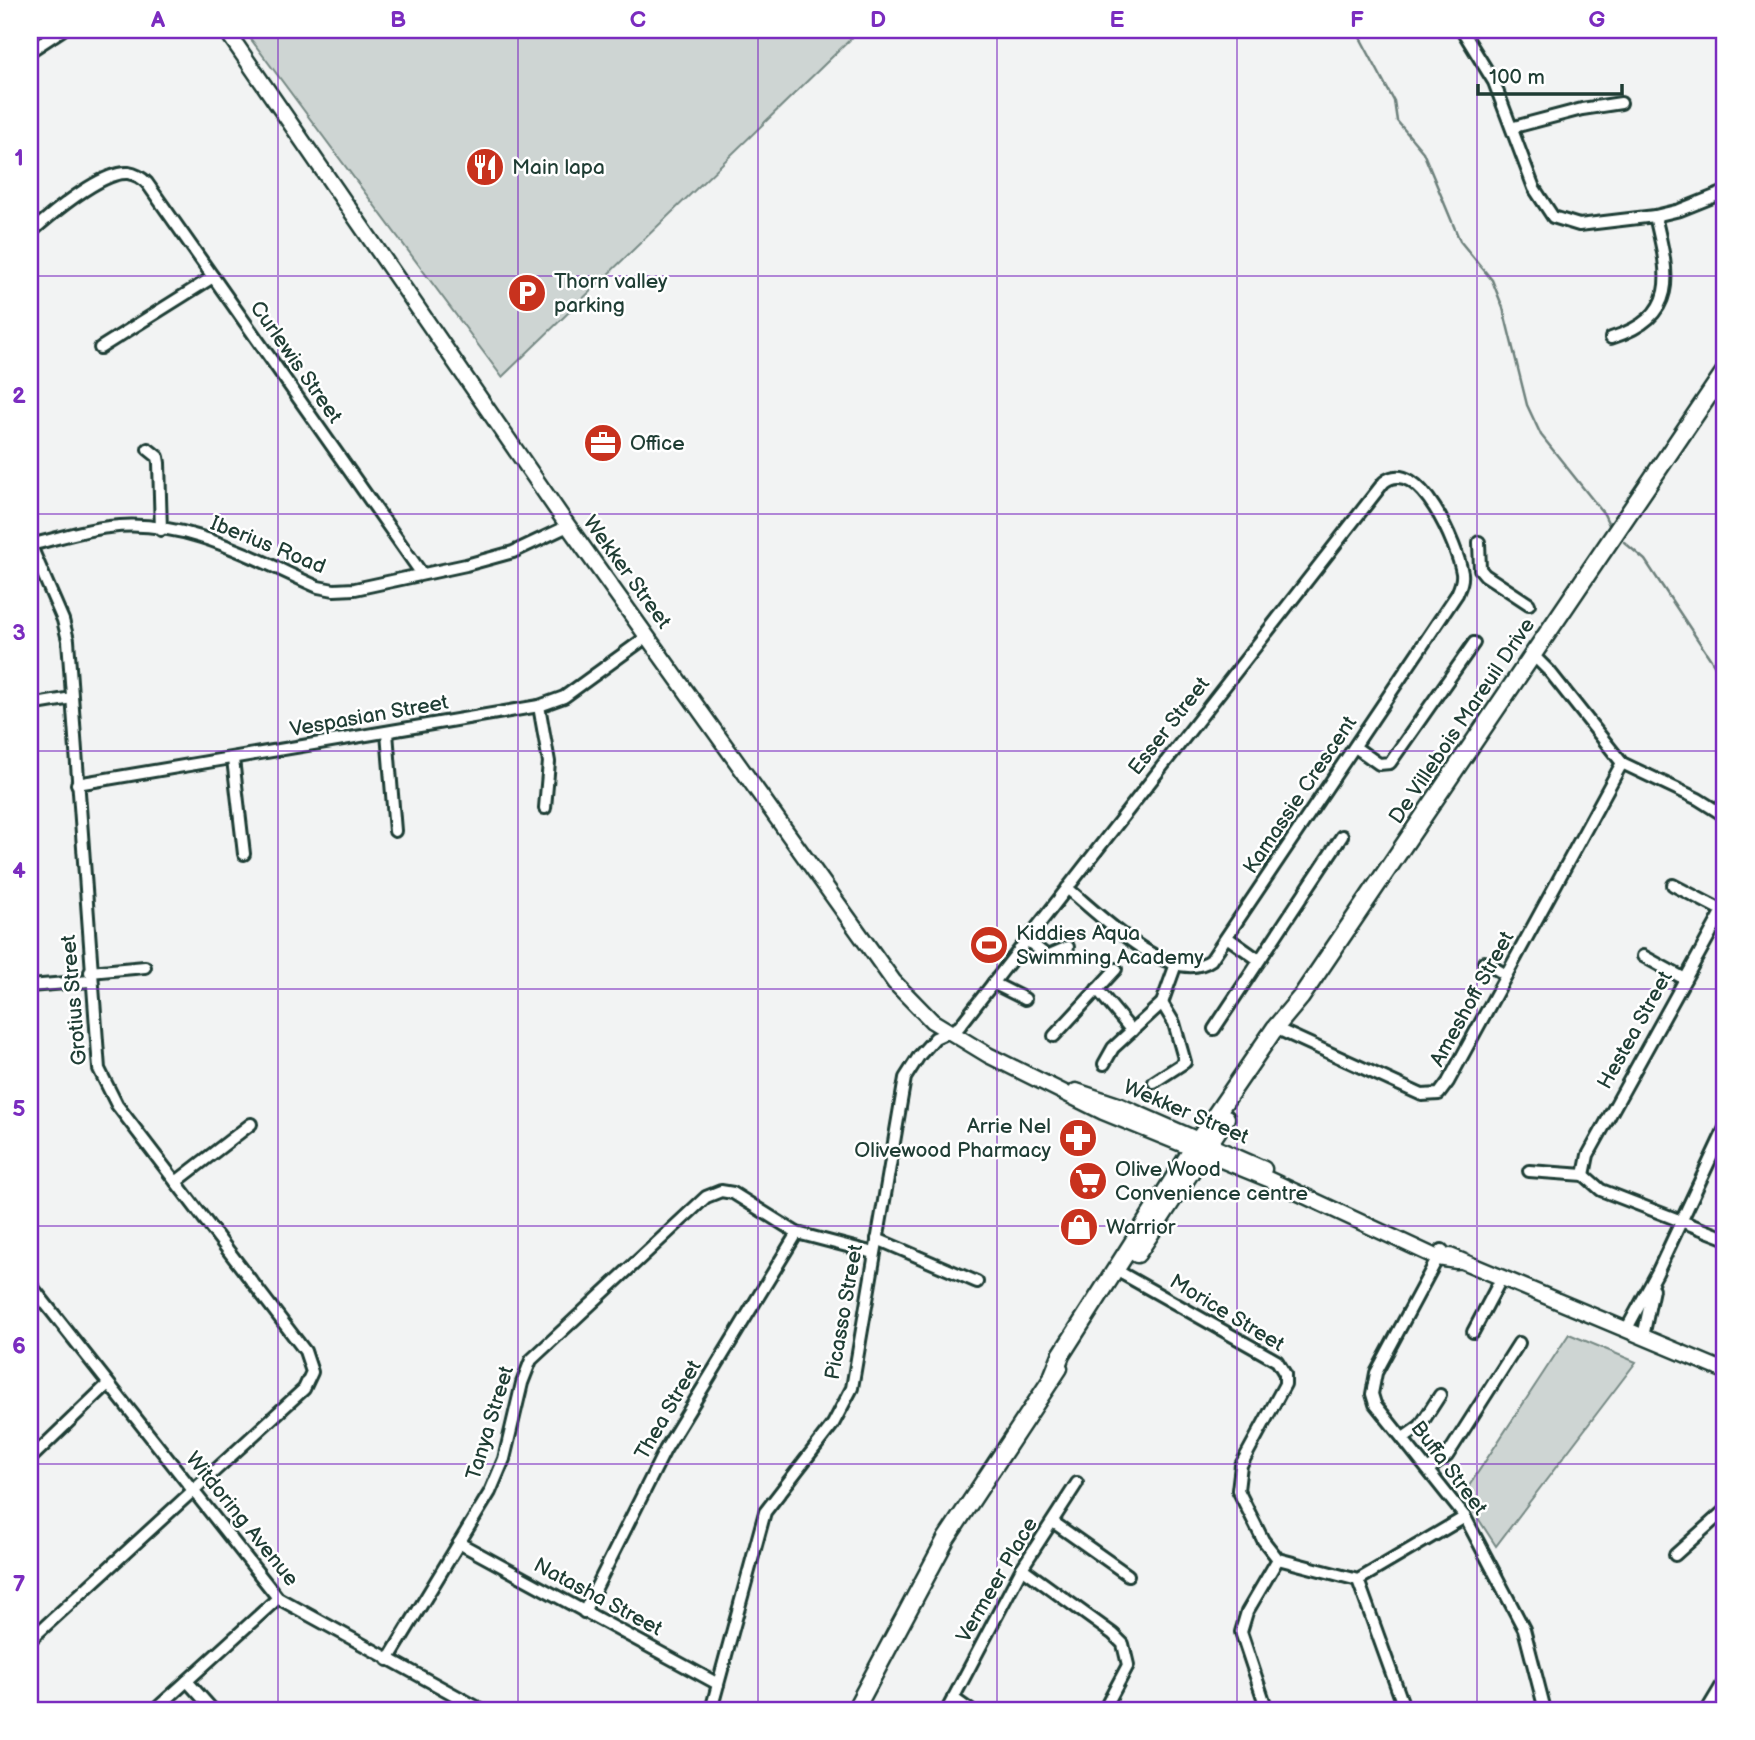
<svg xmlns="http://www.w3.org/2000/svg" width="1755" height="1740" viewBox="0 0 1755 1740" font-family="'Balsamiq Sans',sans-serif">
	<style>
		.green { fill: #ced5d3; stroke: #768984; stroke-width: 2 }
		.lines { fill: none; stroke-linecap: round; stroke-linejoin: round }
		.stream { stroke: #6d807b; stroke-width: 2.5 }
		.minor-casing { stroke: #1f3d34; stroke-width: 16 }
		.tertiary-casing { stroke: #1f3d34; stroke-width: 19 }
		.secondary-casing { stroke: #1f3d34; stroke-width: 21 }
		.minor { stroke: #fff; stroke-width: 10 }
		.tertiary { stroke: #fff; stroke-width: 14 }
		.secondary { stroke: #fff; stroke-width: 16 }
		.grid { fill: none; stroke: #7b2cbf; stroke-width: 2; stroke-opacity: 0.55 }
		.labels { text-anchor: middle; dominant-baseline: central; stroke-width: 5; stroke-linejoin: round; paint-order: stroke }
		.poi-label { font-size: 21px; fill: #1f3d34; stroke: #fff; text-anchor: start }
		.street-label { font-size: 21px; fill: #1f3d34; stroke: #fff }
		.neatline { fill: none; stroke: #7b2cbf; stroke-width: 2.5 }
		.grid-label { font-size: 23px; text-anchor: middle; font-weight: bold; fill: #7b2cbf }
	</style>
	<rect width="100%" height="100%" fill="#f2f3f3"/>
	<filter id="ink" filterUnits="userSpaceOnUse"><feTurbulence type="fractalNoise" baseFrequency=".0143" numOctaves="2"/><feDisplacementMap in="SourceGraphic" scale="14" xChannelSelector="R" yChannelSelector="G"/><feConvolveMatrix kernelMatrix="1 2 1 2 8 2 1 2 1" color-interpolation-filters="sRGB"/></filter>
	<g filter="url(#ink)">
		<!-- green -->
		<g class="green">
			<polygon points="244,30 860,30 502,377"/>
			<polygon points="1569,1334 1636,1362 1496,1546 1463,1495"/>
		</g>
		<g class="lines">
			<!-- stream -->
			<g class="stream">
				<polyline points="1356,30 1394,101 1397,121 1423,152 1460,241 1492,280 1503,308 1527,405 1541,435 1604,514 1610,527"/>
				<polyline points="1624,542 1645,560 1725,681"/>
			</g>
			<defs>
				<g id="minor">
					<polyline points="1462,30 1494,82 1534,188 1553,217 1579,225 1655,216 1680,210 1725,192"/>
					<polyline points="30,51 62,30"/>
					<polyline points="1514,127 1582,109 1621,103"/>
					<path d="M30,233C49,216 101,171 128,173C135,174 142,178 147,183L422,574"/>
					<path d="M1611,338C1680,316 1669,275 1655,216"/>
					<polyline points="100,348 213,277"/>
					<polyline points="148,449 158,457 159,463 161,530"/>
					<polyline points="1479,542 1480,569 1485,575 1529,604"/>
					<path d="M30,545C56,539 82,530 109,527C183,517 253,558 318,587L334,590L355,589L466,565L513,552L568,526"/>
					<polyline points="1532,654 1550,672 1622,763 1698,799 1725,816"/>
					<polyline points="30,705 72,698"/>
					<polyline points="539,706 549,762 545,808"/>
					<polyline points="387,733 395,831"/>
					<polyline points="1355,747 1379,764 1390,763 1474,643"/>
					<polyline points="233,759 244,854"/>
					<polyline points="77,784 539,706 564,697 648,636"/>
					<polyline points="1673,885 1723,911"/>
					<polyline points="1228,938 1259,960"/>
					<polyline points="1027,940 1047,956 1068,947"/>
					<polyline points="1643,956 1685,979"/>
					<polyline points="1484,962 1506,975"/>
					<polyline points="90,972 145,967"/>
					<polyline points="993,983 1025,999"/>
					<polyline points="30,986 90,981"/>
					<polyline points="1097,989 1132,1031"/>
					<polyline points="1275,1028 1422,1095 1439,1094 1448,1082 1622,763"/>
					<polyline points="1214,1029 1342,836"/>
					<polyline points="1054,1036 1116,969"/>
					<polyline points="1104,1064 1113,1048 1162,1003 1176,964"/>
					<polyline points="1154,1082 1185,1062 1174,1023 1162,1003"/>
					<polyline points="1529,1171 1584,1175"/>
					<polyline points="1584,1175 1588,1155 1725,907"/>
					<polyline points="1584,1175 1601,1190 1725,1238"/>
					<polyline points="176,1182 251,1124"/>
					<polyline points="877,1239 977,1282"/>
					<polyline points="1442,1250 1376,1373 1372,1394 1375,1404 1465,1517 1524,1629 1545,1710"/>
					<polyline points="1114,1269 1277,1361 1285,1374 1285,1384 1241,1465 1238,1490 1263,1540 1278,1559 1358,1580 1465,1517"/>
					<polyline points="30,1284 278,1598 482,1710"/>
					<polyline points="1626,1330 1657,1273 1725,1128"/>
					<polyline points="1473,1332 1501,1279"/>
					<polyline points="1643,1337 1653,1289"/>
					<polyline points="1403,1438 1420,1426 1440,1395"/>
					<polyline points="30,1459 108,1384"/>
					<polyline points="1429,1469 1447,1456 1519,1343"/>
					<polyline points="1053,1522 1128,1575"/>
					<polyline points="459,1543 718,1684"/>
					<polyline points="1675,1555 1725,1510"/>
					<polyline points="1022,1568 1113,1634 1123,1644 1128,1665 1104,1710"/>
					<polyline points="1358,1580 1405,1710"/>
					<polyline points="584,1612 665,1450 797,1233"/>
					<polyline points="30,1640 304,1389 312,1372 305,1351 117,1105 99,1069 68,640 63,620 30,544"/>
					<polyline points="388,1660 490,1492 504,1459 522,1383 531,1360 706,1197 721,1191 733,1193 797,1233 874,1253"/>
					<polyline points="187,1681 213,1710"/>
					<polyline points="953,1698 970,1710"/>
					<polyline points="155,1710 278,1598"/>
					<path d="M711,1710L765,1512L833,1424L852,1388L905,1078L919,1056L935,1038L959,1027L1384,482C1419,454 1458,548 1462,573C1463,581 1460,587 1457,594L1211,960C1171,988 1098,913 1067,888"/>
					<polyline points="947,1710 1022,1568 1077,1483"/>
					<polyline points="1267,1710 1241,1632 1247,1612 1278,1559"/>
					<polyline points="1707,1710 1725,1680"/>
				</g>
				<g id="tertiary">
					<polyline points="226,30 568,526 894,982 932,1021 988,1055 1103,1112 1268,1179 1438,1258 1457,1261"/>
					<polyline points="1076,1091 1118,1105 1264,1169"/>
					<polyline points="1450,1256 1725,1371"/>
				</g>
				<g id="secondary">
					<polyline points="1137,1254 1226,1118"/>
					<polyline points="1053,1375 1061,1355 1199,1139 1275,1028 1301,997 1725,371"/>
					<polyline points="855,1710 946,1539 1059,1368"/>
				</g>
			</defs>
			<!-- minor casing -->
			<use href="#minor" class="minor-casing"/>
			<!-- tertiary casing -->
			<use href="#tertiary" class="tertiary-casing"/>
			<!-- secondary casing -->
			<use href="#secondary" class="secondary-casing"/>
			<!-- minor -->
			<use href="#minor" class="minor"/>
			<!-- tertiary -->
			<use href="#tertiary" class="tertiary"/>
			<!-- secondary -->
			<use href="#secondary" class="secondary"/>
		</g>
	</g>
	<!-- grid -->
	<path class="grid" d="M278,30V1710M518,30V1710M758,30V1710M997,30V1710M1237,30V1710M1477,30V1710M30,276H1725M30,514H1725M30,751H1725M30,989H1725M30,1226H1725M30,1464H1725"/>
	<!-- icons -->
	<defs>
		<symbol id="restaurant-disc" viewBox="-11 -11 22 22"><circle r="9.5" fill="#c8321e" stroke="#fff"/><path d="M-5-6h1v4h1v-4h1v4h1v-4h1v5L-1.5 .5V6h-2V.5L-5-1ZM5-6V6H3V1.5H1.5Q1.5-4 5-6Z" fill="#fff"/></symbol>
		<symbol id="parking-disc" viewBox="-11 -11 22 22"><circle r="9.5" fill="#c8321e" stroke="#fff"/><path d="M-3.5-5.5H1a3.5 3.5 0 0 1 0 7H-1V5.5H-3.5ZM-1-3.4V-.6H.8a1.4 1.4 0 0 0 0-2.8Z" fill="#fff"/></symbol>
		<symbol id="office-disc" viewBox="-11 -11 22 22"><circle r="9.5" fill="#c8321e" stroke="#fff"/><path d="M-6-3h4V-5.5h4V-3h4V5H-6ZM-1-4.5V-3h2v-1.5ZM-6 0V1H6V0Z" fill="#fff"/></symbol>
		<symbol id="stadium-disc" viewBox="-11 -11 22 22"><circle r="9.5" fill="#c8321e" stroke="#fff"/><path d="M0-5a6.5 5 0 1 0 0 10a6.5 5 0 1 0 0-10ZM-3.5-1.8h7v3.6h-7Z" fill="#fff"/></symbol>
		<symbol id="pharmacy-disc" viewBox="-11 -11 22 22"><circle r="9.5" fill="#c8321e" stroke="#fff"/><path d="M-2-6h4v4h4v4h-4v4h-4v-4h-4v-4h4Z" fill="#fff"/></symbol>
		<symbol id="supermarket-disc" viewBox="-11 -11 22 22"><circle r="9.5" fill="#c8321e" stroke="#fff"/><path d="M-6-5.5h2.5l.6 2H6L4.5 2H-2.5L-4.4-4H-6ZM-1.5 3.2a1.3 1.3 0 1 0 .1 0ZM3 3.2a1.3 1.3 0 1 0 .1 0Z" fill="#fff"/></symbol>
		<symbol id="shop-disc" viewBox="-11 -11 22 22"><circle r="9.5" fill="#c8321e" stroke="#fff"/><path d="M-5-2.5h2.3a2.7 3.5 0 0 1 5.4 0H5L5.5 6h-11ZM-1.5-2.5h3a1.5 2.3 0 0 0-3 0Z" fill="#fff"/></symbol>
	</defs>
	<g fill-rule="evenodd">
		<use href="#restaurant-disc" x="463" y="145" width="44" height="44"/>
		<use href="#parking-disc" x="505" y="271" width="44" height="44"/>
		<use href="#office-disc" x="581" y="421" width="44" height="44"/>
		<use href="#stadium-disc" x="967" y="923" width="44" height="44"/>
		<use href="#pharmacy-disc" x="1056" y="1116" width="44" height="44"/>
		<use href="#supermarket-disc" x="1066" y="1159" width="44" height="44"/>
		<use href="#shop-disc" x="1057" y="1205" width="44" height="44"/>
	</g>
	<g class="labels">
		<!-- poi labels -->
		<g class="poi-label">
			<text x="512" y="167">Main lapa</text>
			<text x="554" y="281">Thorn valley<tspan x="554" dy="24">parking</tspan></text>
			<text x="630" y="443">Office</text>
			<text x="1016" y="933">Kiddies Aqua<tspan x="1016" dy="24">Swimming Academy</tspan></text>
			<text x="1051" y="1126" text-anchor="end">Arrie Nel<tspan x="1051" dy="24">Olivewood Pharmacy</tspan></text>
			<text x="1115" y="1169">Olive Wood<tspan x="1115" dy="24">Convenience centre</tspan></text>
			<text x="1106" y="1227">Warrior</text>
		</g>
		<!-- street labels -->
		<g class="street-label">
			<text transform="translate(296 362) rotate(55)">Curlewis Street</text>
			<text transform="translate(268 545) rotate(22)">Iberius Road</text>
			<text transform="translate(627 572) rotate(54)">Wekker Street</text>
			<text transform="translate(369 716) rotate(-10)">Vespasian Street</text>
			<text transform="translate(1462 721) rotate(-56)">De Villebois Mareuil Drive</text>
			<text transform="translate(1169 726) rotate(-52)">Esser Street</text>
			<text transform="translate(1300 795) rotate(-56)">Kamassie Crescent</text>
			<text transform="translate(1472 999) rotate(-61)">Ameshoff Street</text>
			<text transform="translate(74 1000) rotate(-95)">Grotius Street</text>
			<text transform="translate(1635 1030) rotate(-61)">Hestea Street</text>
			<text transform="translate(1186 1112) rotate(23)">Wekker Street</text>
			<text transform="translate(844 1312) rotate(-80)">Picasso Street</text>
			<text transform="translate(1227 1313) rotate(31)">Morice Street</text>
			<text transform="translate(668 1410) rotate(-60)">Thea Street</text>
			<text transform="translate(490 1423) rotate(-73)">Tanya Street</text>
			<text transform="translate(1449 1468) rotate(53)">Buffa Street</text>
			<text transform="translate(242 1519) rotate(51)">Witdoring Avenue</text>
			<text transform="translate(997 1580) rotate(-60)">Vermeer Place</text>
			<text transform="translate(598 1597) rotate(28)">Natasha Street</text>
		</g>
	</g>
	<!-- margin -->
	<rect width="1755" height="1740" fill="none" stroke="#fff" stroke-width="77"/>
	<!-- scale -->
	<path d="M1478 84v10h144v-10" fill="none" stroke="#1f3d34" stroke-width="3.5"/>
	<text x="1489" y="84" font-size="21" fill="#1f3d34" stroke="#ffffff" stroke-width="5" paint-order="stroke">100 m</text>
	<rect x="38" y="38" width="1678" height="1664" class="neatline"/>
	<g class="grid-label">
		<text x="158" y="27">A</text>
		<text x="398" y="27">B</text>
		<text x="638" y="27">C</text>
		<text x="878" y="27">D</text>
		<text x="1117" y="27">E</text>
		<text x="1357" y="27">F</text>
		<text x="1597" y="27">G</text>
		<text x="19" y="165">1</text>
		<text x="19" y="403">2</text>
		<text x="19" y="640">3</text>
		<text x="19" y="878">4</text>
		<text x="19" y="1116">5</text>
		<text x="19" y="1353">6</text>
		<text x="19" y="1591">7</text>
	</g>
</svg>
